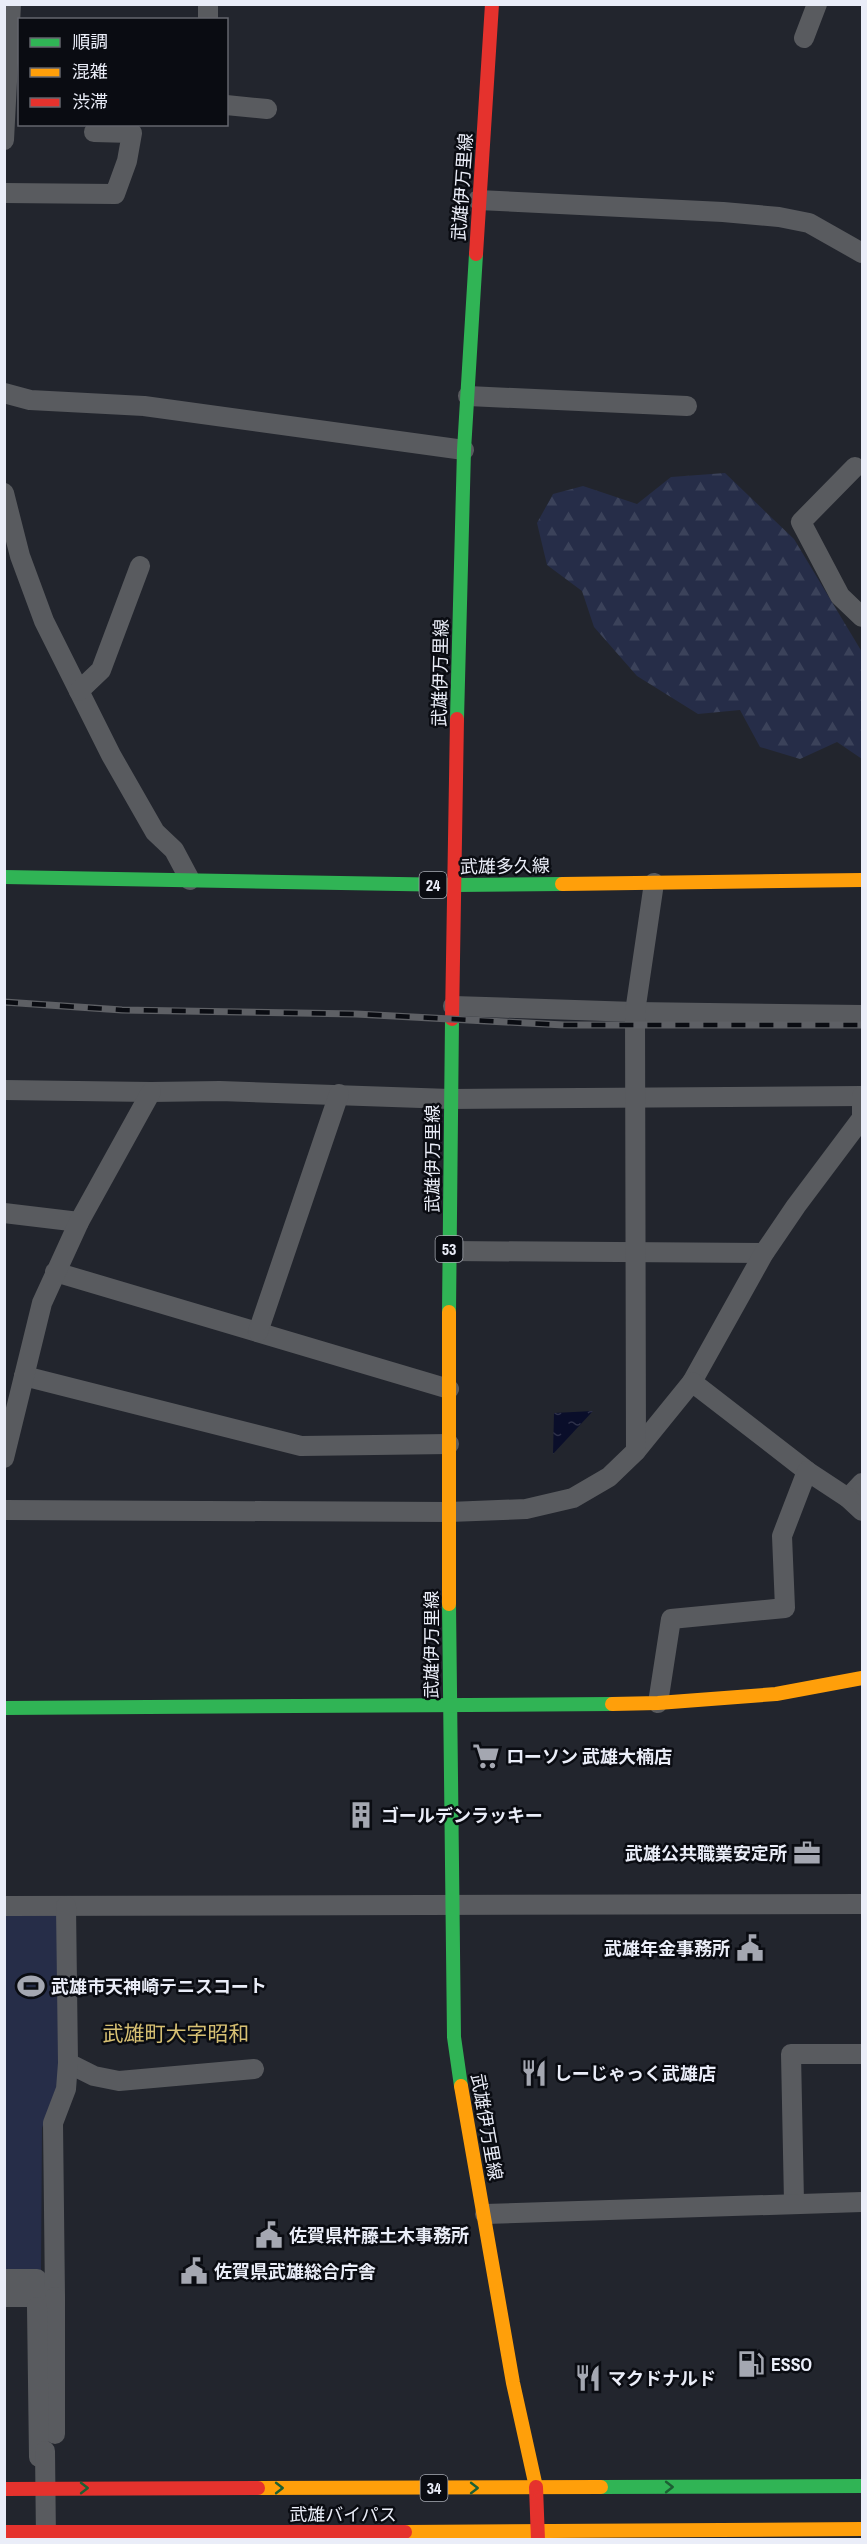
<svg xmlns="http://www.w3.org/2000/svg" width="867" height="2544" viewBox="0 0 867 2544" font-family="'Archivo Narrow','Noto Sans JP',sans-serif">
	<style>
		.green { fill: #262d48 }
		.forest { fill: url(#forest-firs) }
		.water { fill: url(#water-ripples) }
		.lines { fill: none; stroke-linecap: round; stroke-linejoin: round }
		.street { stroke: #595b5f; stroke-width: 20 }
		.fast { stroke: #30b455; stroke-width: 14 }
		.slow { stroke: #ff9f0a; stroke-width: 14 }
		.jam { stroke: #e5322d; stroke-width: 14 }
		.rail-casing { stroke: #5e6065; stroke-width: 7 }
		.rail { stroke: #0a0c12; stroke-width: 4.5; stroke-dasharray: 14; stroke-linecap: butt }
		.oneway { stroke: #1d6034 }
		.labels { text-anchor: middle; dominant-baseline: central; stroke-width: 5; stroke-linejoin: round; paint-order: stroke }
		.shield { fill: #0a0c12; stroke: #a7aab3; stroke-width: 1.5 }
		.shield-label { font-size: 16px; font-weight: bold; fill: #eaedf8 }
		.street-label { font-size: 18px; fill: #eaedf8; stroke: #0a0c12 }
		.poi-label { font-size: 18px; font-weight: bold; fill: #eaedf8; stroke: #0a0c12; text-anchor: start }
		.quarter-label { font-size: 21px; fill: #d7c073; stroke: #0a0c12 }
	</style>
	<defs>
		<pattern id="forest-firs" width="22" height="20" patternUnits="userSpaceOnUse" patternTransform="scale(1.5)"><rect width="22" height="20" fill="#262d48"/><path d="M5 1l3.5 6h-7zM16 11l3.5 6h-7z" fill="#3b425a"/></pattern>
		<pattern id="water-ripples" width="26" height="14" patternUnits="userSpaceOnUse" patternTransform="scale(1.5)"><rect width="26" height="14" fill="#0a0e2a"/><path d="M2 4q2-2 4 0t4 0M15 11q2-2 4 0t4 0" fill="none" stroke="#2e314a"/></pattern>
	</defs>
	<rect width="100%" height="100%" fill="#22252d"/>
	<!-- green -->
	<polygon class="green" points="57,1915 59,2082 42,2128 41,2271 5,2271 4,1916"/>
	<!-- forest -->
	<polygon class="forest" points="725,473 794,539 862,652 862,759 837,742 800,759 760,747 740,710 698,714 637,676 594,627 582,591 547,565 537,523 553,494 583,486 637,504 671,477"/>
	<!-- water -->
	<polygon class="water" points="593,1411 553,1454 554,1413"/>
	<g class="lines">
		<!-- street -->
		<g class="street">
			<polyline points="208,20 208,4"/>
			<polyline points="804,38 817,4"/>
			<polyline points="226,105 267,109"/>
			<polyline points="4,140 11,4"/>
			<polyline points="4,193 115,194 127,161 132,133 94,132"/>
			<polyline points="478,200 723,212 779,217 809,223 862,253"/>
			<polyline points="4,393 30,400 144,406 464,450"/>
			<polyline points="468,396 687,406"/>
			<polyline points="855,467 801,522 840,596 862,617"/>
			<polyline points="4,493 20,556 44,621 111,755 155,832 174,850 190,880"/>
			<polyline points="79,691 101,670 140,566"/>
			<polyline points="453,1006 635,1012 862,1015"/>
			<polyline points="4,1090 151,1092 220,1091 450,1099 862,1096"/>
			<polyline points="4,1213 79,1222"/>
			<polyline points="449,1251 764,1253"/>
			<polyline points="55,1272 449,1389"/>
			<polyline points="258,1332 339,1094"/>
			<polyline points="24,1376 301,1446 449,1444"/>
			<polyline points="692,1382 764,1253 796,1206 862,1118 862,1096"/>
			<polyline points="636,1451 692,1382 807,1471"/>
			<polyline points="4,1458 42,1303 79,1222 151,1092"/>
			<polyline points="848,1498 862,1483"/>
			<polyline points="4,1510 449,1512 526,1509 573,1498 609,1477 636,1451 635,1012 654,883"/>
			<polyline points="658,1703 671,1619 785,1608 782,1536 807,1471 848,1498 862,1511"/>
			<polyline points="4,1906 862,1904"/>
			<polyline points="68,2063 94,2076 119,2081 254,2069"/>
			<polyline points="794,2202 791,2054 862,2054"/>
			<polyline points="485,2214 862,2202"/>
			<polyline points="4,2279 37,2279 37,2288"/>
			<polyline points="4,2297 55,2297 53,2123 66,2089 68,2063 66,1906"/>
			<polyline points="55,2297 55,2434"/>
			<polyline points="37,2307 39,2457"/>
			<polyline points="45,2451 46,2540"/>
		</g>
		<!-- fast -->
		<g class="fast">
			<polyline points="457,719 464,450 476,254"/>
			<polyline points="4,877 456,885 562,884"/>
			<polyline points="449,1312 452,1019"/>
			<polyline points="449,1604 454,2037 461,2086"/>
			<polyline points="4,1708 612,1704"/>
			<polyline points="601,2487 862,2486"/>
		</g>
		<!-- slow -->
		<g class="slow">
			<polyline points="562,884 862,880"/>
			<polyline points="449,1604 449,1312"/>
			<polyline points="612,1704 658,1703 776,1694 862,1678"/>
			<polyline points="461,2086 513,2383 536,2487"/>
			<polyline points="258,2488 601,2487"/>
			<polyline points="405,2532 862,2529"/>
		</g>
		<!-- jam -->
		<g class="jam">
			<polyline points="476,254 492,4"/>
			<polyline points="452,1019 457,719"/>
			<polyline points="536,2487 538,2540"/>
			<polyline points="4,2489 258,2488"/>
			<polyline points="4,2532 405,2532"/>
		</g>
		<defs>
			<polyline id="rail" points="4,1002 122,1010 356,1014 564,1025 862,1025"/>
		</defs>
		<!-- rail casing -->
		<use href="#rail" class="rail-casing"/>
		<!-- rail -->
		<use href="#rail" class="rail"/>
	</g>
	<!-- one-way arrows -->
	<defs><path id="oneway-chevron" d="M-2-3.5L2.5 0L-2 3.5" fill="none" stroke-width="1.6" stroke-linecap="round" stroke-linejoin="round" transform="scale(1.5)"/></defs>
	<g class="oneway">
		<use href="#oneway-chevron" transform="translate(669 2487)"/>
		<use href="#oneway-chevron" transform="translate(84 2488)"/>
		<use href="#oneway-chevron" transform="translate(279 2488)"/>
		<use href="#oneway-chevron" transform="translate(474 2488)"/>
	</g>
	<!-- icons -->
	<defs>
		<symbol id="supermarket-bare" viewBox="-9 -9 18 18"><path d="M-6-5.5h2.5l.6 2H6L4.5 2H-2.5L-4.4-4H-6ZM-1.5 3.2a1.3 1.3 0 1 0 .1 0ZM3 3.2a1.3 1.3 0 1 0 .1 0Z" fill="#a4a7b1" stroke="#0a0c12" stroke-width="2.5" paint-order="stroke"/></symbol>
		<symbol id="building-bare" viewBox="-9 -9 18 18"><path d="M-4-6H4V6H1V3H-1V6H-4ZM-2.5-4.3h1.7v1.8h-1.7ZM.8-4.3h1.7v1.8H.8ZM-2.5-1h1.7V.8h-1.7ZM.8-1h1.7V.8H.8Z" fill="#a4a7b1" stroke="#0a0c12" stroke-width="2.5" paint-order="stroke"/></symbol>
		<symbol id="office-bare" viewBox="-9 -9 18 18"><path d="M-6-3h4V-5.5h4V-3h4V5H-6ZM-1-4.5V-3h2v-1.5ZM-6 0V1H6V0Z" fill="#a4a7b1" stroke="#0a0c12" stroke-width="2.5" paint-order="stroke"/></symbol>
		<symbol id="civic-bare" viewBox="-9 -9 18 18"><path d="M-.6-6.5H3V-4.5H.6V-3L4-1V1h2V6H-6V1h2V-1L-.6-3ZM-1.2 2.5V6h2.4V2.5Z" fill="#a4a7b1" stroke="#0a0c12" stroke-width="2.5" paint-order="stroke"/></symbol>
		<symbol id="stadium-bare" viewBox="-9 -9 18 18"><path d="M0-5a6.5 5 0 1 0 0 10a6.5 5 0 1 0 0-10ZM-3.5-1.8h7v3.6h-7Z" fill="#a4a7b1" stroke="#0a0c12" stroke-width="2.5" paint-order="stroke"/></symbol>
		<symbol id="restaurant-bare" viewBox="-9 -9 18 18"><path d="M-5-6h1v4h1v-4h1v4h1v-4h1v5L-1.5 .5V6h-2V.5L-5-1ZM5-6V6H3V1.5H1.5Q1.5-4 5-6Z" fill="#a4a7b1" stroke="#0a0c12" stroke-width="2.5" paint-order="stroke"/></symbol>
		<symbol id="fuel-bare" viewBox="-9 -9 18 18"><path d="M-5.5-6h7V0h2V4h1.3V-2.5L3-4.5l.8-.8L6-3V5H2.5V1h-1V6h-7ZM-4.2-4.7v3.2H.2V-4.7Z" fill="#a4a7b1" stroke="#0a0c12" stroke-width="2.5" paint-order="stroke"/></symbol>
	</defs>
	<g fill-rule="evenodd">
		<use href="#supermarket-bare" x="467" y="1737" width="38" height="38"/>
		<use href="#building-bare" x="342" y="1796" width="38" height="38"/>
		<use href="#office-bare" x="788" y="1834" width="38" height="38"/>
		<use href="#civic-bare" x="731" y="1929" width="38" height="38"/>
		<use href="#stadium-bare" x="12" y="1967" width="38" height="38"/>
		<use href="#restaurant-bare" x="515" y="2054" width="38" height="38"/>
		<use href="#civic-bare" x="250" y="2216" width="38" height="38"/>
		<use href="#civic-bare" x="175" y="2252" width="38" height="38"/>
		<use href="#fuel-bare" x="732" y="2345" width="38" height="38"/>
		<use href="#restaurant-bare" x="569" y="2359" width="38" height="38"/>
	</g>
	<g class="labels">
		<!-- shield labels -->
		<g class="shield">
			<rect x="419.5" y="872" width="27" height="26" rx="4.5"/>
			<rect x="435.5" y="1236" width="27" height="26" rx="4.5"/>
			<rect x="420.5" y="2475" width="27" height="26" rx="4.5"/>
		</g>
		<g class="shield-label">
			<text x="433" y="885">24</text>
			<text x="449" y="1249">53</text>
			<text x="434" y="2488">34</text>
		</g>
		<!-- street labels -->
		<g class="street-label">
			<text transform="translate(462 187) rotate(-86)">武雄伊万里線</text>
			<text transform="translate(440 673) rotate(-89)">武雄伊万里線</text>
			<text transform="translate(505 866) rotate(-1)">武雄多久線</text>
			<text transform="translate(432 1159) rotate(-90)">武雄伊万里線</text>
			<text transform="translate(431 1645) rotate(-90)">武雄伊万里線</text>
			<text transform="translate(487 2127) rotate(80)">武雄伊万里線</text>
			<text x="343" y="2514">武雄バイパス</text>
		</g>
		<!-- poi labels -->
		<g class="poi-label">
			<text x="506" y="1756">ローソン 武雄大楠店</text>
			<text x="381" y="1815">ゴールデンラッキー</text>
			<text x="787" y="1853" text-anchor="end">武雄公共職業安定所</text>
			<text x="730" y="1948" text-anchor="end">武雄年金事務所</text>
			<text x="51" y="1986">武雄市天神崎テニスコート</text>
			<text x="554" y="2073">しーじゃっく武雄店</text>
			<text x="289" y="2235">佐賀県杵藤土木事務所</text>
			<text x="214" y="2271">佐賀県武雄総合庁舎</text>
			<text x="771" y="2364">ESSO</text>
			<text x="608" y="2378">マクドナルド</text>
		</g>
		<!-- quarter labels -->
		<g class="quarter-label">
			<text x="176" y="2033">武雄町大字昭和</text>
		</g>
	</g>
	<!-- border -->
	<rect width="867" height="2544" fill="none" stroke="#eaedf8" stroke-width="12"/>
	<!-- legend -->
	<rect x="18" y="18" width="210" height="108" fill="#0a0c12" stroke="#64666e" stroke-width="1.5"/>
	<rect x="30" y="38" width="30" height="9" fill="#30b455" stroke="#64666e" stroke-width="1.5"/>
	<text x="72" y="48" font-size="18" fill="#eaedf8">順調</text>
	<rect x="30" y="68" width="30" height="9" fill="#ff9f0a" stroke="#64666e" stroke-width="1.5"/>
	<text x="72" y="78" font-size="18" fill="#eaedf8">混雑</text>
	<rect x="30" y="98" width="30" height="9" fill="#e5322d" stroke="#64666e" stroke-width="1.5"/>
	<text x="72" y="108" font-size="18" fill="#eaedf8">渋滞</text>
</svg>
